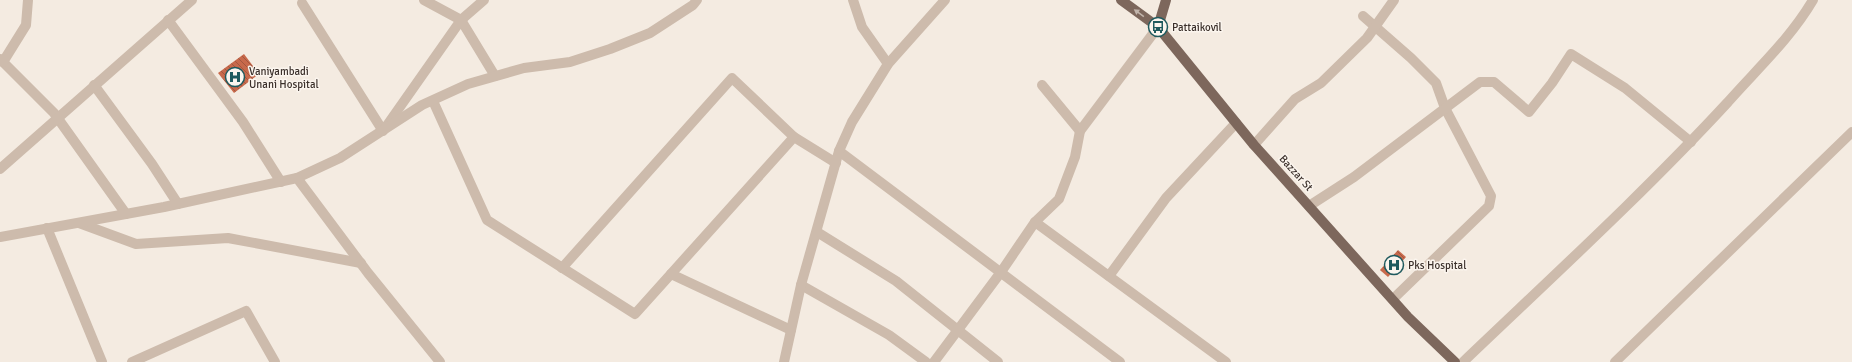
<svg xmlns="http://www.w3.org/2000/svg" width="1852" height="362" viewBox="0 0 1852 362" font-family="Signika,sans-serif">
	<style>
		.building { fill: url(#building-back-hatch) }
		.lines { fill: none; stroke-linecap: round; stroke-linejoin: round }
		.minor { stroke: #cdbbac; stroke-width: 10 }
		.major { stroke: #7d675c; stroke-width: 10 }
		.oneway { fill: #c2b5ac }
		.labels { text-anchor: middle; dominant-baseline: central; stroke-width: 3; stroke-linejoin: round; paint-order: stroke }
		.poi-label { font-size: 11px; fill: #3b302b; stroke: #fbf5ee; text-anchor: start }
		.street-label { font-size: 11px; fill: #3b302b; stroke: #fbf5ee }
	</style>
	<defs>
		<pattern id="building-back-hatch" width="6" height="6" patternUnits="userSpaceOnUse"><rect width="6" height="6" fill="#c8694b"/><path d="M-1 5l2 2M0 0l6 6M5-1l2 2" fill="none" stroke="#a4573f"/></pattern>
	</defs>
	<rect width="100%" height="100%" fill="#f4ebe1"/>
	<!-- building -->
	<g class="building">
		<polygon points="244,54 259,74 234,93 218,73"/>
		<polygon points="1398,250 1406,257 1388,277 1380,270"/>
	</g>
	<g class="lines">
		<!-- minor -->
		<g class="minor">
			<polyline points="424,0 461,20 495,76"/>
			<polyline points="853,0 862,27 888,64"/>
			<polyline points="302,3 383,131 461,20 484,0"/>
			<polyline points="1363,16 1411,58 1436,83 1445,108 1491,196 1489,206 1393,299"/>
			<polyline points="168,20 243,122 281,182"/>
			<polyline points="0,59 54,113 126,214"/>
			<polyline points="3,62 26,25 28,0"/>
			<polyline points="94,85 152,164 178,204"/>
			<polyline points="1042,85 1080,131"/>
			<polyline points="433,101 487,220 635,314 794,137 836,163"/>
			<polyline points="1254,145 1295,99 1321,83 1367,38 1394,0"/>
			<polyline points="839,151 1120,362"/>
			<polyline points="0,169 192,0"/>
			<polyline points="297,178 340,158 422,105 468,84 524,68 570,62 610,49 650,33 693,5 697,0"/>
			<polyline points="1309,206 1354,177 1480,82 1494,82 1529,112 1552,83 1571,54 1625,88 1691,142"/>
			<polyline points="1035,222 1226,362"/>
			<polyline points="79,223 136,244 228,238 361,263"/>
			<polyline points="47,228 102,362"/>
			<polyline points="817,232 896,281 998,362"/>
			<polyline points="0,237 164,207 297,178 368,273 440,362"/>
			<polyline points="562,268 732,78 794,137"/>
			<polyline points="671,274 791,330"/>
			<polyline points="1109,276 1166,198 1236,123"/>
			<polyline points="801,285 889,335 926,362"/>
			<polyline points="132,362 246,311 275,362"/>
			<polyline points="784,362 801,285 839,151 852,122 888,64 945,0"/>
			<polyline points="934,362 1001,272 1035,222 1059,199 1075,157 1080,131 1158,27"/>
			<path d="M1463,362C1552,277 1644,193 1728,102C1758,68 1790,39 1813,0"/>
			<polyline points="1615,362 1852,132"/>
		</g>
		<!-- major -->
		<g class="major">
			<polyline points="1121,0 1158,27 1254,145 1408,317 1455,362"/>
			<polyline points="1158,27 1166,0"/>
		</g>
	</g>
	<!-- one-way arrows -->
	<defs><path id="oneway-solid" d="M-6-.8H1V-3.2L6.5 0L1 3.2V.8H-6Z"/></defs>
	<use class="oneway" href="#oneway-solid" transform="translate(1139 13) rotate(-144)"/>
	<!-- icons -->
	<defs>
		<symbol id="bus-ring" viewBox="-11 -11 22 22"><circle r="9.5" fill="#fbf5ee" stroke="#1f5a5e" stroke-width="1.5"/><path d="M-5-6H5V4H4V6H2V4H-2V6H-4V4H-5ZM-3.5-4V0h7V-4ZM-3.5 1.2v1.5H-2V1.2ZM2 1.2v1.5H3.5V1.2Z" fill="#1f5a5e"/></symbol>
		<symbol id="hospital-ring" viewBox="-11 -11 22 22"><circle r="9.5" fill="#fbf5ee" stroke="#1f5a5e" stroke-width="1.5"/><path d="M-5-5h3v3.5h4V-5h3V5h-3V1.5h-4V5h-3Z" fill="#1f5a5e"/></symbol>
	</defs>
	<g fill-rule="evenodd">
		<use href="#bus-ring" x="1147" y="16" width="22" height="22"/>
		<use href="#hospital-ring" x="224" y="66" width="22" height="22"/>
		<use href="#hospital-ring" x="1383" y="254" width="22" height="22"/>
	</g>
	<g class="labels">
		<!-- poi labels -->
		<g class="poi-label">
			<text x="1172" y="27">Pattaikovil</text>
			<text x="249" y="71">Vaniyambadi<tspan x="249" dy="13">Unani Hospital</tspan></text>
			<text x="1408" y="265">Pks Hospital</text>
		</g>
		<!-- street labels -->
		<g class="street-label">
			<text transform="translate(1296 173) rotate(48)">Bazzar St</text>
		</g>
	</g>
</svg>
